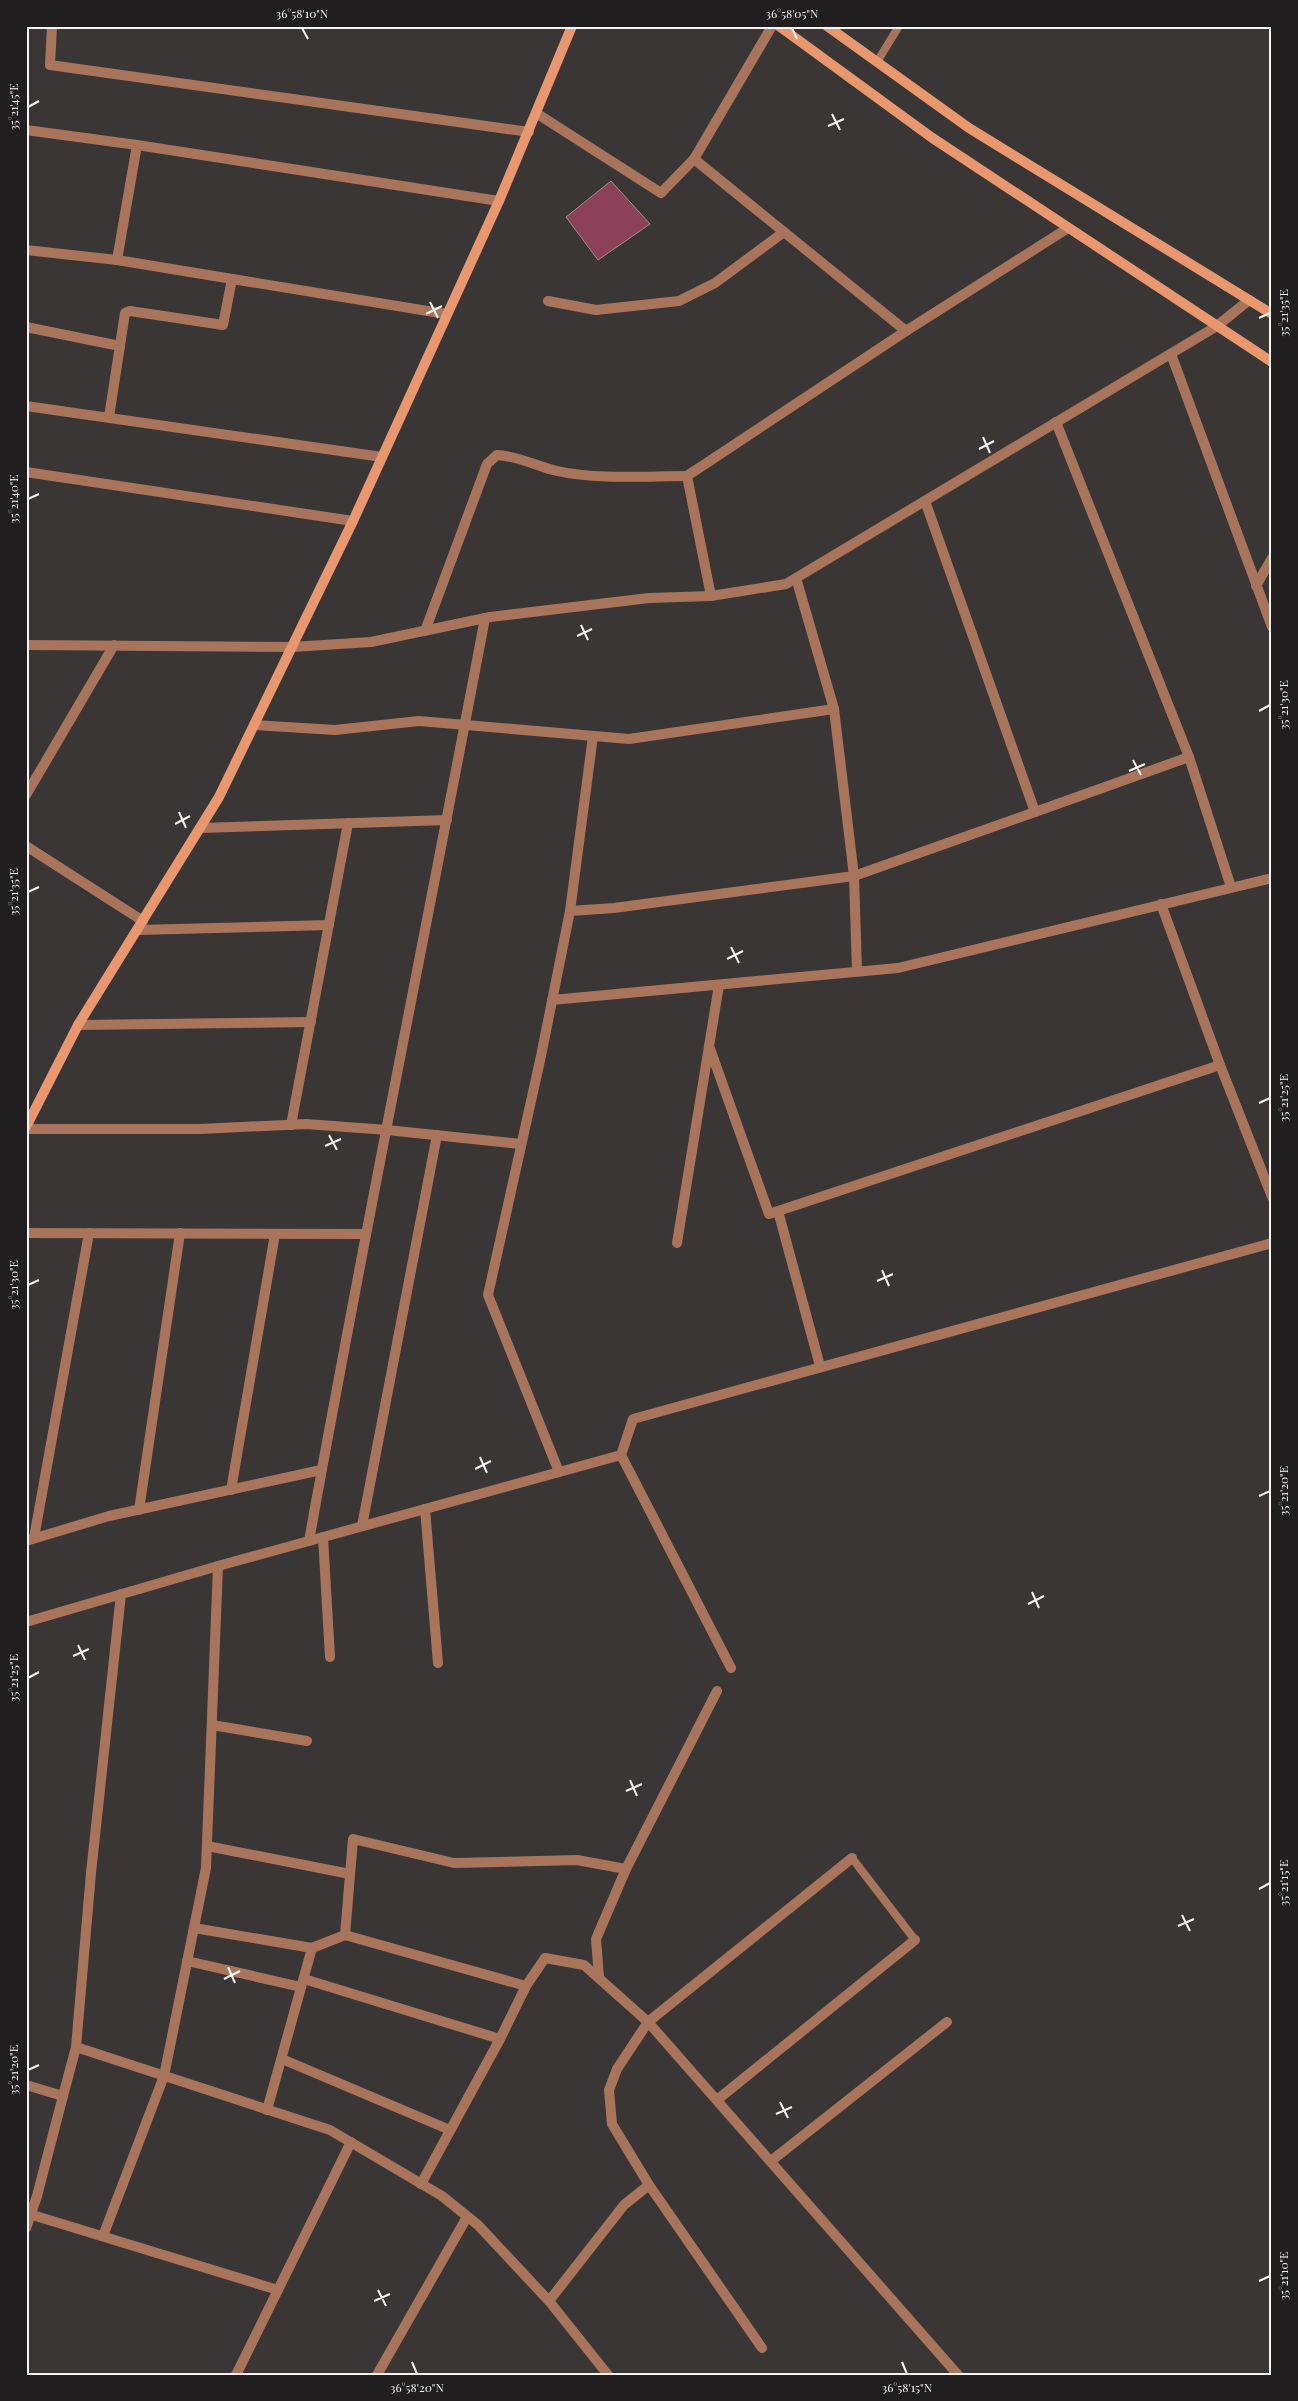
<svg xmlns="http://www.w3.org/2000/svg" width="1298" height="2401" viewBox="0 0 1298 2401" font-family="'Playfair Display',serif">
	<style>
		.building { fill: #8c4059; stroke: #979394 }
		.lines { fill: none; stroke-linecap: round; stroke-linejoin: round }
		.lane { stroke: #a8755c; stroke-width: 8 }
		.street { stroke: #a8755c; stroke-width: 10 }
		.secondary { stroke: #e8976e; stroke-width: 10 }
		.ticks { fill: none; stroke: #f7f4f4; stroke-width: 2 }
		.neatline { fill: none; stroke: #f7f4f4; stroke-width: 2 }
		.ticks-label { font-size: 12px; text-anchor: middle; fill: #f7f4f4 }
	</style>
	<rect width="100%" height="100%" fill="#3a3635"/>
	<!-- building -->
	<polygon class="building" points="611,181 650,224 598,260 566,217"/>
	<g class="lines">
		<!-- lane -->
		<g class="lane">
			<polyline points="877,62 899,26"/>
			<polyline points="852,1858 915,1940"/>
		</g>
		<!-- street -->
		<g class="street">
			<polyline points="52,26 50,65 529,132"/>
			<polyline points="536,113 661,193 694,159 906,331"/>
			<polyline points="26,130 137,145 499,201"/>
			<polyline points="694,159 772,26"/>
			<polyline points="26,250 117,260 446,314"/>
			<polyline points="117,260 137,145"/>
			<polyline points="548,301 596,310 679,301 715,283 784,232"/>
			<polyline points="26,327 120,346"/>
			<polyline points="1171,354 1272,627"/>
			<polyline points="26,406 382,457"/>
			<polyline points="109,417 125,313 130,311 223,325 232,279"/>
			<polyline points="1056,422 1189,757 1231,887"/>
			<polyline points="26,472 353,521"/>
			<polyline points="796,578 834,709 854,876 857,971"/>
			<polyline points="1256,586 1272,558"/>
			<polyline points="711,596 687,476 906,331 1068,228"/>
			<path d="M425,631L487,464L497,455C518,456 536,466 557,471C598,480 645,476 687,476"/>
			<polyline points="26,645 292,647 371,642 490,617 649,598 711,596 786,584 1217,326 1249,300"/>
			<polyline points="254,725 335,730 419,721 629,739 834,709"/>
			<polyline points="26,795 114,645"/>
			<polyline points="1035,812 1189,757"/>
			<polyline points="200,828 447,820"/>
			<polyline points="26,846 143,921"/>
			<polyline points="1161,904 1220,1065"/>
			<polyline points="570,911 614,908 854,876 1035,812 925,501"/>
			<polyline points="137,930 329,925"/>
			<polyline points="552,1000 898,968 1272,878"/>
			<polyline points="78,1025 311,1022"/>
			<polyline points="709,1046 769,1214 1220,1065 1272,1197"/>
			<polyline points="291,1125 348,823"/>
			<polyline points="26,1129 200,1129 306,1124 387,1130 521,1144"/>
			<polyline points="778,1211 820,1366"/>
			<polyline points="26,1233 366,1234"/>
			<polyline points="677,1243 719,985"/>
			<polyline points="621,1455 633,1419 1272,1243"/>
			<polyline points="559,1472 488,1295 541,1056 570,911 593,736"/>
			<polyline points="231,1490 275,1234"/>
			<polyline points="425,1509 438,1663"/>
			<polyline points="139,1510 180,1233"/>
			<polyline points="362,1526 437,1135"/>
			<polyline points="323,1537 330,1657"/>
			<polyline points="34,1538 89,1233"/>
			<polyline points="26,1541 109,1516 321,1470"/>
			<path d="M309,1541C364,1233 427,926 485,618"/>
			<polyline points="26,1622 218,1566 621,1455 731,1668"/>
			<polyline points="212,1725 307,1741"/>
			<polyline points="207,1846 350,1874"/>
			<polyline points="194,1928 312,1948 345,1935 526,1986"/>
			<polyline points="345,1935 353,1839 454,1863 577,1860 626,1869"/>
			<polyline points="187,1961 301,1987"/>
			<polyline points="599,1977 596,1939 626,1869 717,1691"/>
			<polyline points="304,1979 500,2039"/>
			<polyline points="76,2047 91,1873 121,1594"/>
			<polyline points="282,2059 450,2130"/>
			<polyline points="26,2085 63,2096 76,2047 330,2130 442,2196 478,2225 549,2301 608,2375"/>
			<polyline points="717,2100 915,1940"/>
			<polyline points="267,2110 312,1948"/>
			<polyline points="771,2161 947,2022"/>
			<polyline points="421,2184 500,2039 526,1986 545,1958 584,1965 648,2022 958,2375"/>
			<polyline points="26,2213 278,2290"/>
			<polyline points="26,2228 37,2196 63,2096"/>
			<polyline points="103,2236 164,2076 206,1868 218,1566"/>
			<polyline points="549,2301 624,2205 649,2185"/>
			<polyline points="762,2348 649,2185 612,2124 609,2090 617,2069 648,2022 852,1858"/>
			<polyline points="236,2375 351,2142"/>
			<polyline points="377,2375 467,2217"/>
		</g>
		<!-- secondary -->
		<g class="secondary">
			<polyline points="779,26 931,137 1272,362"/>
			<polyline points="827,26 969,128 1272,314"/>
			<polyline points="26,1127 78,1025 219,797 353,521 499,201 572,26"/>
		</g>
	</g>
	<!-- ticks -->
	<path class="ticks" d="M302,28L308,39M792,28L797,39M28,107L39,101M832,114L840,130M828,126L844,119M430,302L438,318M426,314L442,306M1259,318L1270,313M983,437L990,453M979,449L994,441M28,499L39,494M581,625L588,640M577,636L592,629M1259,711L1270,705M1133,760L1141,775M1129,771L1145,764M179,812L186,828M175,824L190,816M28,892L39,887M731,947L739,963M727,959L743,951M1259,1103L1270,1098M329,1135L337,1150M325,1146L341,1139M882,1270L889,1286M877,1281L893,1274M28,1285L39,1280M480,1457L487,1473M475,1469L491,1461M1259,1496L1270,1491M1032,1592L1039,1608M1028,1604L1044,1596M78,1645L85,1660M73,1656L89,1649M28,1678L39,1672M630,1780L637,1796M626,1791L642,1784M1259,1889L1270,1883M1182,1915L1190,1931M1178,1926L1194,1919M228,1967L235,1983M224,1979L240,1971M28,2070L39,2065M780,2102L788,2118M776,2114L792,2107M1259,2281L1270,2276M378,2290L386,2306M374,2301L390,2294M412,2362L417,2374M902,2362L907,2374"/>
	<!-- border -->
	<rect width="1298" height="2401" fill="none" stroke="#201e1e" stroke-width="55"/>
	<rect x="28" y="28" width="1242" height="2346" class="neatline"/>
	<g class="ticks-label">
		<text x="302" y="18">36°58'10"N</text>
		<text x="792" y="18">36°58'05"N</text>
		<text transform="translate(14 107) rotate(-90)" y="4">35°21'45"E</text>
		<text transform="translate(1284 313) rotate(-90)" y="4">35°21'35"E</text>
		<text transform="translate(14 499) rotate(-90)" y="4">35°21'40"E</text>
		<text transform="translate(1284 705) rotate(-90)" y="4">35°21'30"E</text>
		<text transform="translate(14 892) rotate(-90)" y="4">35°21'35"E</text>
		<text transform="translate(1284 1098) rotate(-90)" y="4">35°21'25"E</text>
		<text transform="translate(14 1285) rotate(-90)" y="4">35°21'30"E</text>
		<text transform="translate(1284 1491) rotate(-90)" y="4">35°21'20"E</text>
		<text transform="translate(14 1678) rotate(-90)" y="4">35°21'25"E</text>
		<text transform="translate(1284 1883) rotate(-90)" y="4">35°21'15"E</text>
		<text transform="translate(14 2070) rotate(-90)" y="4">35°21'20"E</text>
		<text transform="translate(1284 2276) rotate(-90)" y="4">35°21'10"E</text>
		<text x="417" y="2392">36°58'20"N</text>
		<text x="907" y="2392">36°58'15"N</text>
	</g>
</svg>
